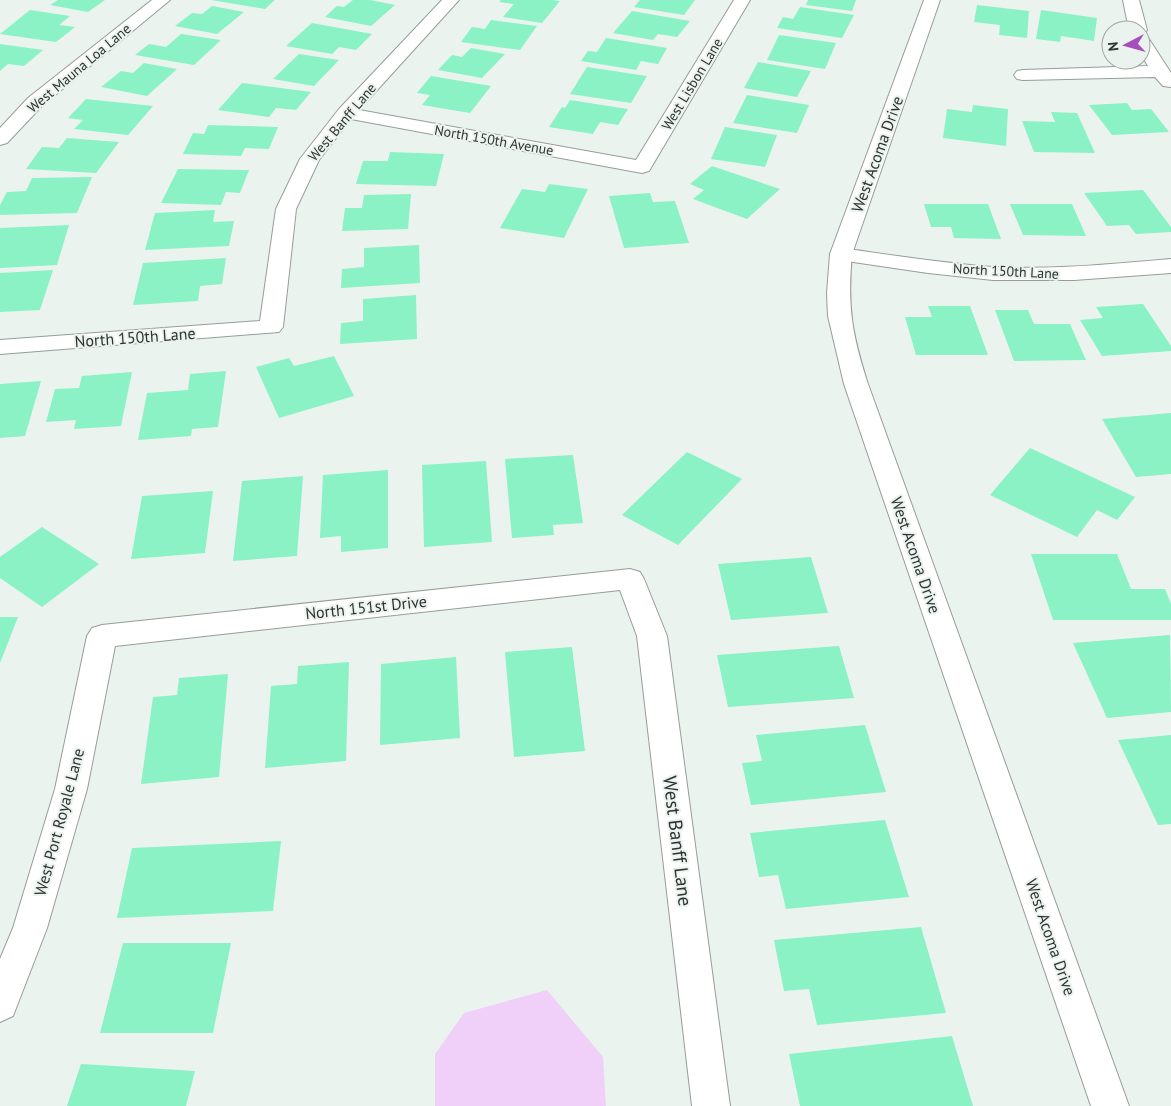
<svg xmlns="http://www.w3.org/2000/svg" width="1171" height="1106" viewBox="0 0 1171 1106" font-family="'PT Sans',sans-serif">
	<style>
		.green { fill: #f0d0f8 }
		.building { fill: #8af2c4 }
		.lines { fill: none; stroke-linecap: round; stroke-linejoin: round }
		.street-casing { stroke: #969d99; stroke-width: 2 }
		.secondary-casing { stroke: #969d99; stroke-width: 2 }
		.street { fill: #fff; fill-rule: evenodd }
		.secondary { fill: #fff; fill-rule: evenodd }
		.labels { text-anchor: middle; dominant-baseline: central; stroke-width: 4; stroke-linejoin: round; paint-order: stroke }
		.far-street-label { font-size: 14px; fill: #2f3230; stroke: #ebf3ef }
		.street-label { font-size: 16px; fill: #2f3230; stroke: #ebf3ef }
		.near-street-label { font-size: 19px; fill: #2f3230; stroke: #ebf3ef }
	</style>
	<rect width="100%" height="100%" fill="#ebf3ef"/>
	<!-- green -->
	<polygon class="green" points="547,990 603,1057 606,1106 435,1106 435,1054 464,1013"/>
	<!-- building -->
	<g class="building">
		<polygon points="58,0 105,0 88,12 50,5"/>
		<polygon points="211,0 275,0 265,9"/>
		<polygon points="353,0 370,0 395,5 371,26 325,17 337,6 344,7"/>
		<polygon points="501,0 552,0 560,1 542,23 503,17 514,4 499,2"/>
		<polygon points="640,0 695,0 684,15 634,7"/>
		<polygon points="808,0 856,0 852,11 806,5"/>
		<polygon points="977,5 1029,11 1027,38 999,35 1000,25 974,22"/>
		<polygon points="212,6 244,12 217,34 175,26 192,13 202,14"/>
		<polygon points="800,7 854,15 842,38 777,28 783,17 793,19"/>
		<polygon points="30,10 70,16 59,25 75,27 56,42 0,34"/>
		<polygon points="1041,10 1097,18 1094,41 1061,36 1060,42 1036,39"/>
		<polygon points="632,11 690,21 677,37 658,34 653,40 613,33"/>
		<polygon points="491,20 537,26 520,50 461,42 472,27 485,29"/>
		<polygon points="312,23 372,34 356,50 339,47 332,54 286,46"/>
		<polygon points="181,34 221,40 194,65 135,55 149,44 166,47"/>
		<polygon points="779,35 836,43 825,69 767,60"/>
		<polygon points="606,38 667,48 658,64 641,61 636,70 581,61 588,51 597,52"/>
		<polygon points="0,44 43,50 24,66 8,64 0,71"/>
		<polygon points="471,48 505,54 482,78 438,70 452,55 462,57"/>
		<polygon points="299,54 339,60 314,86 273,79"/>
		<polygon points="758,62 811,71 797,97 744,88"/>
		<polygon points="144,63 177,69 147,96 101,87 121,71 133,73"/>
		<polygon points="587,67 647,76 631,103 570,94"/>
		<polygon points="431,76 491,86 470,113 422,105 430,95 417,93"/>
		<polygon points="242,83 311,92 296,110 276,108 269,117 218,110"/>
		<polygon points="747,95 809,105 797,133 733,123"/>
		<polygon points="86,99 153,106 128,135 74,129 83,120 68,118"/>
		<polygon points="570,100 628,109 618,125 600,122 593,134 549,127 562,107 565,108"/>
		<polygon points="1127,103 1132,110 1151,109 1169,132 1112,135 1089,105"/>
		<polygon points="973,105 1008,109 1006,146 943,138 947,109 972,112"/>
		<polygon points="1051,112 1077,113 1095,153 1034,152 1022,121 1055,122"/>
		<polygon points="208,125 278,127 269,149 245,148 241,156 183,154 193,133 204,134"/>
		<polygon points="725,127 777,135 765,167 711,159"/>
		<polygon points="67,138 119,142 96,173 26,169 42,147 59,148"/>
		<polygon points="390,152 444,154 436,186 356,184 363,161 388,161"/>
		<polygon points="712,166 780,189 747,219 693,199 704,190 690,184"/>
		<polygon points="178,169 249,170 240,193 226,192 221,205 161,203"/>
		<polygon points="92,177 77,213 0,215 0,205 7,192 26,191 32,178"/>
		<polygon points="549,184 588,189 564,238 500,228 522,189 545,192"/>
		<polygon points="1143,190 1171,227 1171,232 1136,234 1129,225 1107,226 1084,193"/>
		<polygon points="650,193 653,202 675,201 689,243 624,248 609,196"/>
		<polygon points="411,194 408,229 342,231 345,208 362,208 364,195"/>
		<polygon points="924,204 988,204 1001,239 954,238 951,227 931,227"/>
		<polygon points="1010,204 1072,204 1086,236 1023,235"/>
		<polygon points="215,210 213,222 234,221 229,246 145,250 155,213"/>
		<polygon points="69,225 57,265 0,268 0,228"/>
		<polygon points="419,245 420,283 341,288 342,269 364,267 364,248"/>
		<polygon points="226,258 222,284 200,286 198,301 133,305 143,263"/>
		<polygon points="53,270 40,310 0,312 0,273"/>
		<polygon points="416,295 417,339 340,344 341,323 363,321 363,299"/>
		<polygon points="1143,304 1171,346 1171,351 1102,356 1080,320 1103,318 1096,307"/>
		<polygon points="928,306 970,306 988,355 916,355 905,317 932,317"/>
		<polygon points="995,310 1028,310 1034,324 1070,324 1086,360 1014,361"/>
		<polygon points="334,356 354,396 279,418 256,367 289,358 294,366"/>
		<polygon points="226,371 218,427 192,429 191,436 138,440 147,393 188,390 190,374"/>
		<polygon points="132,372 121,426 74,429 76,420 46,422 55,389 79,388 82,376"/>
		<polygon points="41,381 25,436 0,438 0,384"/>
		<polygon points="1171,413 1171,474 1136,477 1102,419"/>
		<polygon points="1030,448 1135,497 1117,520 1097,510 1077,537 990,495"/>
		<polygon points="687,452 742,479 678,545 622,515"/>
		<polygon points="573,455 583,523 553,525 554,535 512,538 505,459"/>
		<polygon points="486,461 492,542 424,547 422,465"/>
		<polygon points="388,470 388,548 341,552 341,536 320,538 323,475"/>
		<polygon points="303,476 297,556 233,561 242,481"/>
		<polygon points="213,491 205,553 131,559 142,496"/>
		<polygon points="42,527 99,564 42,607 0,578 0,557"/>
		<polygon points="1031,554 1117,554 1131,589 1165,589 1171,604 1171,620 1053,620"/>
		<polygon points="811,557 828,613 731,620 718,564"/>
		<polygon points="0,617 18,617 0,663"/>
		<polygon points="1170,635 1171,712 1107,718 1073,643"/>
		<polygon points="839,646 854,698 728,707 717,655"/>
		<polygon points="572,647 585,751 514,757 505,652"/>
		<polygon points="456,657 460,738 380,745 381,664"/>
		<polygon points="349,662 346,761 265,768 271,686 297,684 298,666"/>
		<polygon points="228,674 219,777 141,784 153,697 177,695 179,678"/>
		<polygon points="865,725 886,792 751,805 742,763 762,761 756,735"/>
		<polygon points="1171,735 1171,824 1158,825 1118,740"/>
		<polygon points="885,820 909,897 786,909 778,875 759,877 750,833"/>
		<polygon points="281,841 273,911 117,918 132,848"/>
		<polygon points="921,927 946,1013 817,1025 809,989 784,991 774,940"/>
		<polygon points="123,943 231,943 213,1033 100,1033"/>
		<polygon points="952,1036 973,1106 800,1106 789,1054"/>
		<polygon points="81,1064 195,1071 186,1106 67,1106"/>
	</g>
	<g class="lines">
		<defs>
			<g id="street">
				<polygon points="152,0 170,0 42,106 7,143 0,145 0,128 28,98"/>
				<polygon points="442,0 459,0 359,110 636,160 734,0 750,0 649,171 642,173 351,119 319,160 296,209 283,327 279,332 0,354 0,340 260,321 276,209 300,159 339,109"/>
				<polygon points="1123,0 1139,0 1147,30 1144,34 1141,34 1141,30 1129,30"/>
				<polygon points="1141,35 1147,36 1171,73 1171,87 1163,86 1155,77 1023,80 1017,79 1014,75 1017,71 1023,70 1148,66 1141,54"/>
				<path d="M841,248C891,255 941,263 992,267C1052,270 1112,264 1171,259V273L1074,280H993L928,273L833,259L830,254L833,249Z"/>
				<polygon points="630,569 640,572 644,579 667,636 730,1106 692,1106 637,636 620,590 115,646 87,789 47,928 13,1016 0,1022 0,959 13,928 55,789 87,636 92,628 102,625"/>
			</g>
			<path id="secondary" d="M924,0H940L852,254C847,307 852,334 868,384L1129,1106H1091L844,384L828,316L827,293L830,254Z"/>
		</defs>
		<!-- street casing -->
		<use href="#street" class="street-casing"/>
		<!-- secondary casing -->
		<use href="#secondary" class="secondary-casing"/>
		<!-- street -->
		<use href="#street" class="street"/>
		<!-- secondary -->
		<use href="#secondary" class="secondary"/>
	</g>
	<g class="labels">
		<!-- far-street labels -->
		<g class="far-street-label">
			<text transform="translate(79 68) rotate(-40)">West Mauna Loa Lane</text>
			<text transform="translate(692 84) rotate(-59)">West Lisbon Lane</text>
			<text transform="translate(342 122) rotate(-50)">West Banff Lane</text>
			<text transform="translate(494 140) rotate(10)">North 150th Avenue</text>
			<text transform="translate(1006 271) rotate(3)">North 150th Lane</text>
		</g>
		<!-- street labels -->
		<g class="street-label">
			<text transform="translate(877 154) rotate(-70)">West Acoma Drive</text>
			<text transform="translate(135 337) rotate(-4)">North 150th Lane</text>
			<text transform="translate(916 555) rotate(71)">West Acoma Drive</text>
			<text transform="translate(366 607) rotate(-6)">North 151st Drive</text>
			<text transform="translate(59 822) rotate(-75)">West Port Royale Lane</text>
			<text transform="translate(1051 937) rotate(71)">West Acoma Drive</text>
		</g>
		<!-- near-street labels -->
		<g class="near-street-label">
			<text transform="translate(678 841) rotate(83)">West Banff Lane</text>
		</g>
	</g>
	<!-- north arrow -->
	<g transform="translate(1126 45) rotate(264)"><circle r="24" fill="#ebf3ef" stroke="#a0a6a3"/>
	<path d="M0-4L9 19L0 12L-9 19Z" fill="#a64fbc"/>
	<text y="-8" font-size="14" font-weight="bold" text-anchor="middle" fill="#2f3230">N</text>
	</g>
</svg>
